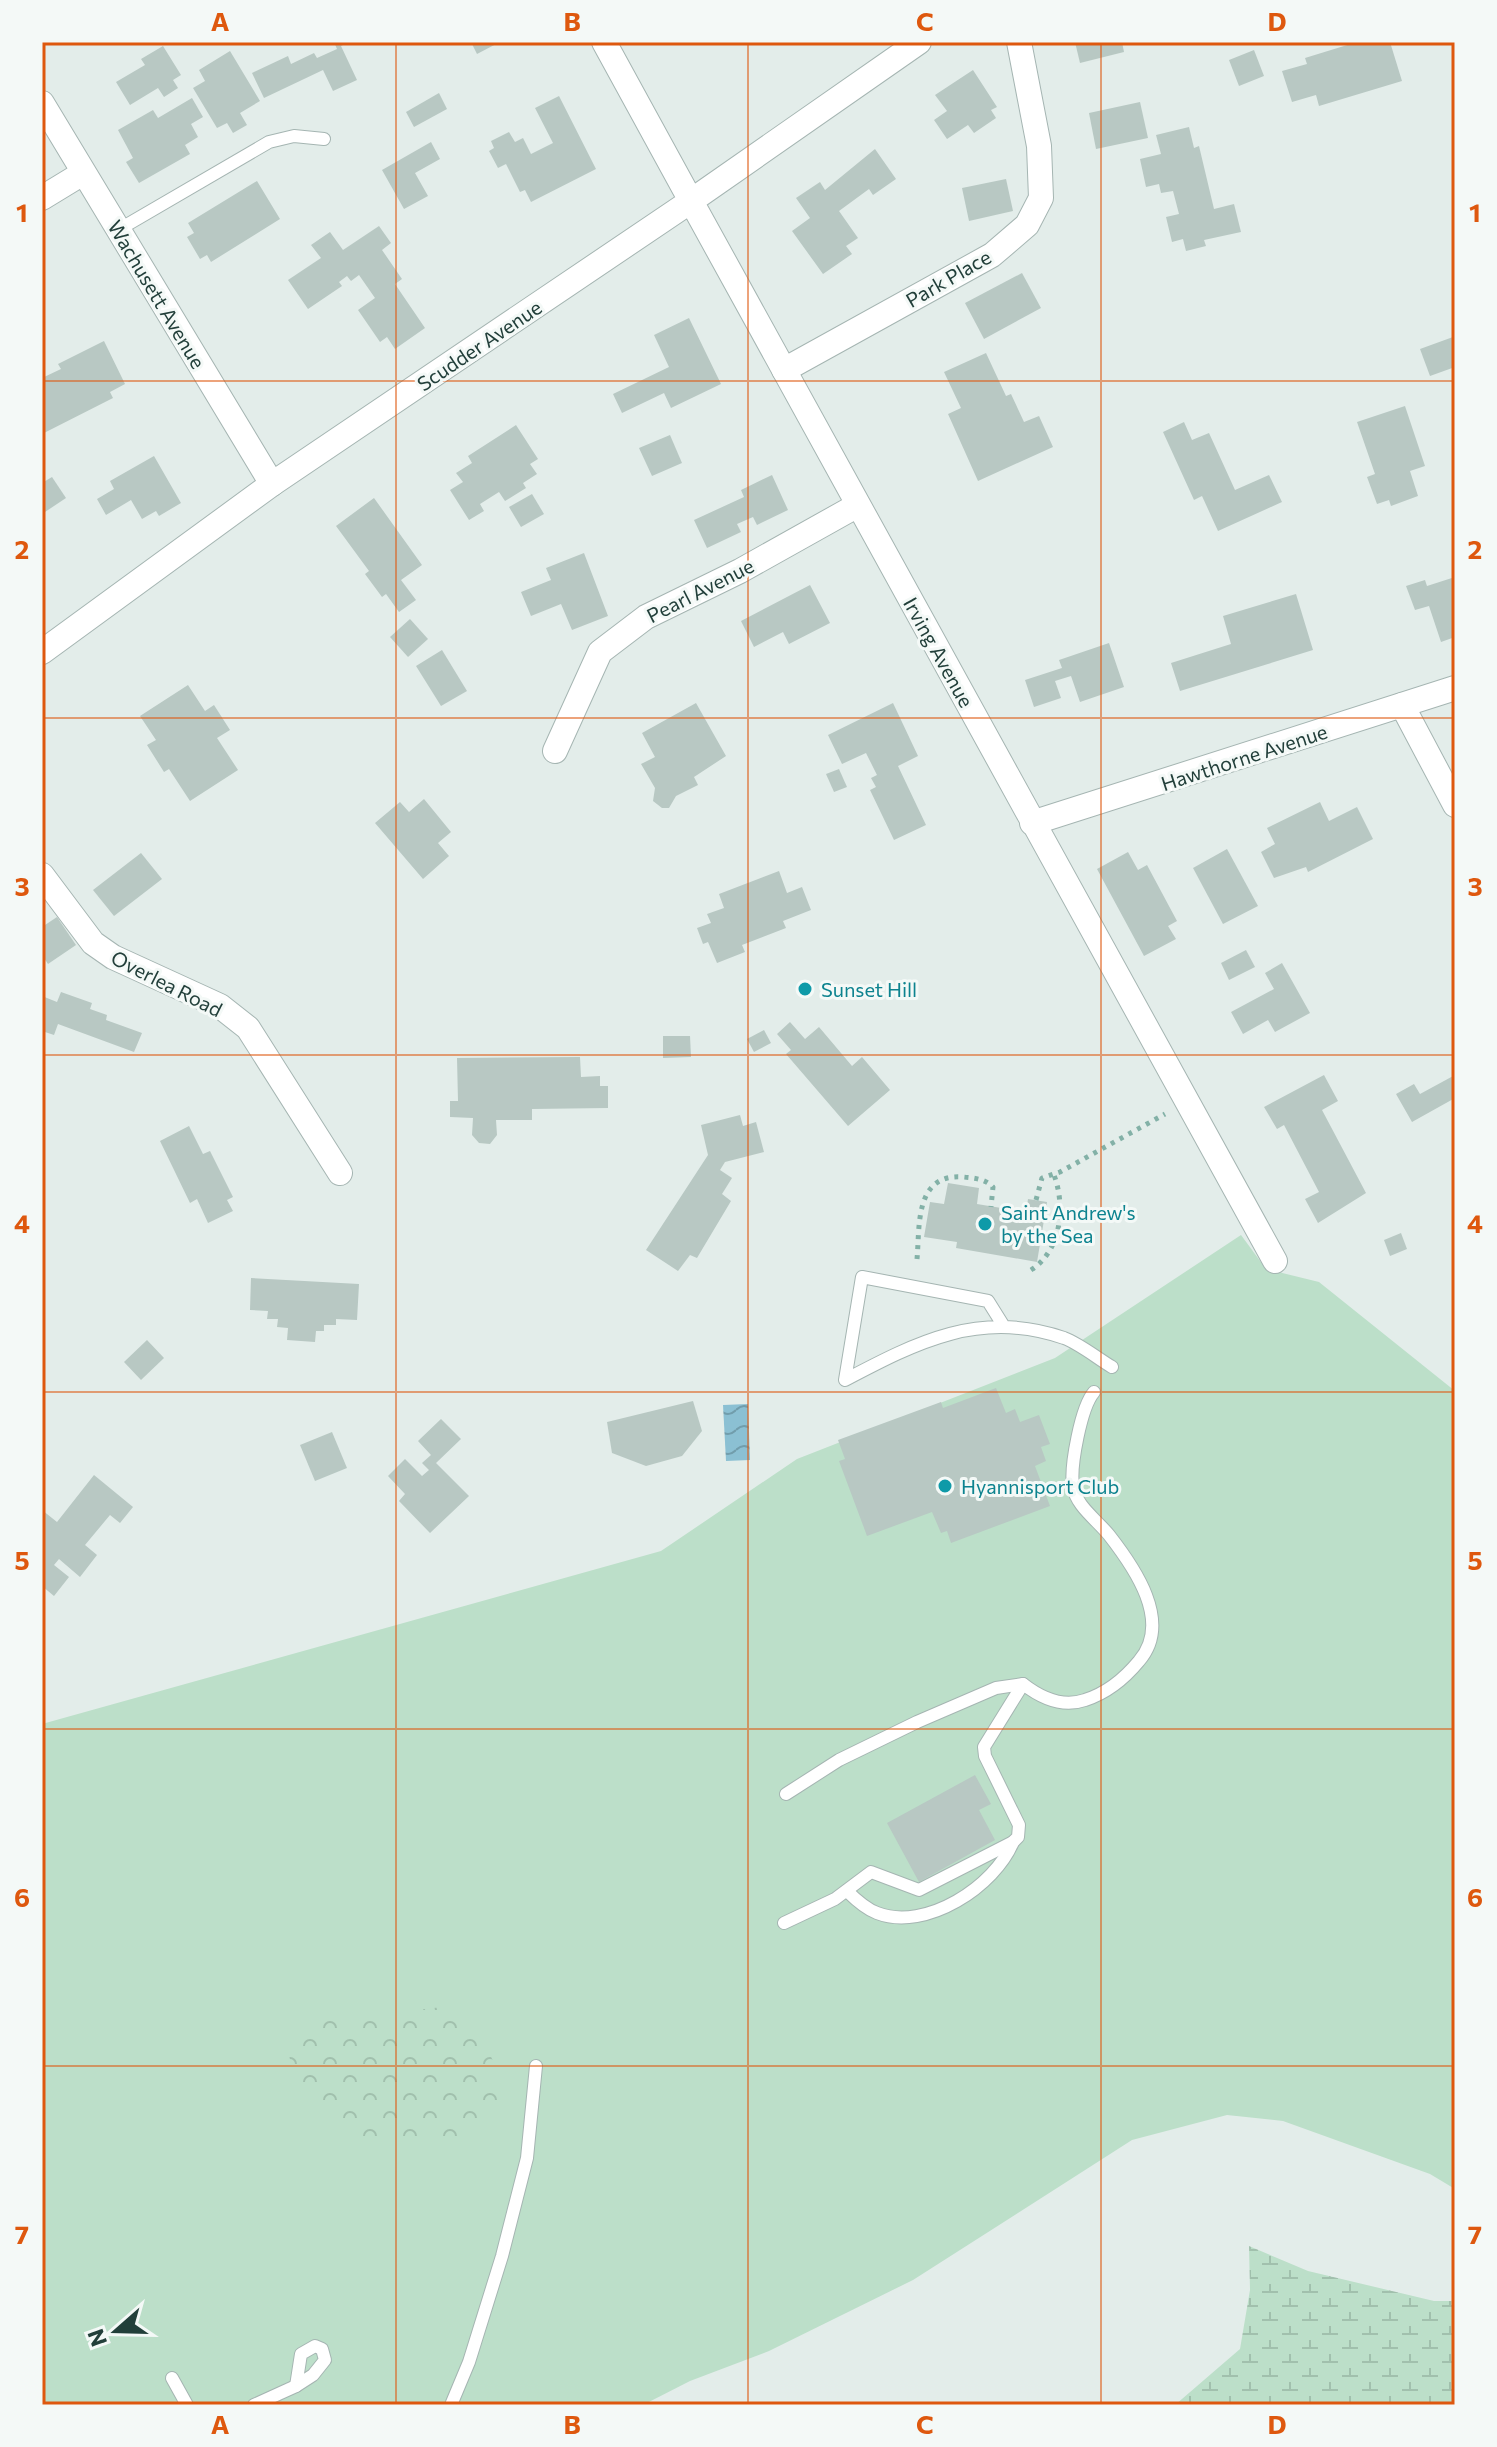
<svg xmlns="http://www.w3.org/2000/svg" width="1497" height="2447" viewBox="0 0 1497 2447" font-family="Commissioner,sans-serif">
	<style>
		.green { fill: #bcdfc9 }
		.forest { fill: url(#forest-crowns) }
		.wetland { fill: url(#wetland-marsh) }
		.water { fill: url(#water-waves) }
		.building { fill: #b8c8c3 }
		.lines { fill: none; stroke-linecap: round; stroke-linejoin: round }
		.service-casing { stroke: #a5b5b2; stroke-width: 14 }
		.minor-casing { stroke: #a5b5b2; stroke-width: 26 }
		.tertiary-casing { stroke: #a5b5b2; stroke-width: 26 }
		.path { stroke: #83b1a7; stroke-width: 5; stroke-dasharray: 4 6; stroke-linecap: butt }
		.service { stroke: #fff; stroke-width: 12 }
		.minor { stroke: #fff; stroke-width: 24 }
		.tertiary { stroke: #fff; stroke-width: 24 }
		.grid { fill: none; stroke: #de580e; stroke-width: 2; stroke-opacity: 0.55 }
		.culture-dot { fill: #0f9aa8; stroke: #f4f9f7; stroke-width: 3 }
		.labels { text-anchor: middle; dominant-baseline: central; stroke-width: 6; stroke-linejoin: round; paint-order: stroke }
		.street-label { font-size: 20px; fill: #223f3a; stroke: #f4f9f7 }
		.culture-label { font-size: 20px; fill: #0d838f; stroke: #f4f9f7; text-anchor: start }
		.neatline { fill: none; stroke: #de580e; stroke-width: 3 }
		.grid-label { font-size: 26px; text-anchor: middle; font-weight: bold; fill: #de580e }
	</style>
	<defs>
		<pattern id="forest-crowns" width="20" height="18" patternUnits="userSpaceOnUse" patternTransform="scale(2)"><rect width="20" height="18" fill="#bcdfc9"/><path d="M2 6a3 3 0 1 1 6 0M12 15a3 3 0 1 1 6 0" fill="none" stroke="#a1c0ad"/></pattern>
		<pattern id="wetland-marsh" width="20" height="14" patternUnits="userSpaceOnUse" patternTransform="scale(2)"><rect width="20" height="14" fill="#bcdfc9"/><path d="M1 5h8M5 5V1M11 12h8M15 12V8" fill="none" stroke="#a1c0ad"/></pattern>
		<pattern id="water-waves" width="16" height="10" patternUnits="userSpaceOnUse" patternTransform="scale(2)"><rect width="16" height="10" fill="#8bc0d3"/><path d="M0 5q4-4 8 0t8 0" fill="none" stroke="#719dac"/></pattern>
	</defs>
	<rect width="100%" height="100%" fill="#e3edea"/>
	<!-- green -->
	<polygon class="green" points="1241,1235 1266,1269 1319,1282 1455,1391 1455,2189 1430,2174 1283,2121 1227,2115 1132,2140 913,2280 769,2351 690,2381 643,2405 42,2405 42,1724 661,1551 797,1459 1055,1358"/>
	<!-- forest -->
	<polygon class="forest" points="442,2007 471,2015 506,2088 503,2107 461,2144 374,2147 343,2130 297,2091 289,2055 315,2022"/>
	<!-- wetland -->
	<polygon class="wetland" points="1249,2246 1308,2271 1434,2301 1455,2301 1455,2405 1175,2405 1240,2349 1250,2290"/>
	<!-- water -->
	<polygon class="water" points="748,1404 750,1460 726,1461 723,1405"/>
	<!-- building -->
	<g class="building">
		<polygon points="334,42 349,42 341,46 357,80 333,91 323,70 264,98 252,73 288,56 291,64 314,53 317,58 337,49"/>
		<polygon points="471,42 500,42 477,54"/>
		<polygon points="1075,42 1122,42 1124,52 1080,63"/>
		<polygon points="1357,42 1390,42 1402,81 1319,106 1316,95 1292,102 1282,71 1307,64 1305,58"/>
		<polygon points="163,46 181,75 173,80 178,88 164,97 158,88 130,105 116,82 145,65 141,59"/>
		<polygon points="1254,50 1264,76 1239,86 1229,60"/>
		<polygon points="230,51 260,101 240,113 247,125 233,133 227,123 217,128 193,88 205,81 199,70"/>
		<polygon points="973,70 997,107 991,110 996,118 974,133 968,125 947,139 934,120 947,111 935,95"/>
		<polygon points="439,93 447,109 414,127 406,112"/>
		<polygon points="559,96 596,169 531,202 525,190 520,192 506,164 498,168 489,151 494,148 491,141 509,132 515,142 523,138 531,154 553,143 535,108"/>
		<polygon points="192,98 203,117 191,124 198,137 185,145 190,154 139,183 126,162 133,158 118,130 153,110 158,118"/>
		<polygon points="1140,102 1148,138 1096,149 1089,113"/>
		<polygon points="1189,127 1194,148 1199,146 1214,209 1234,204 1241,232 1204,240 1206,246 1186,251 1183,239 1172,242 1166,217 1179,214 1173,191 1161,193 1159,184 1146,187 1140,159 1161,154 1156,135"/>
		<polygon points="431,142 440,159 415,173 428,196 404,209 382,170"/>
		<polygon points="875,149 896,179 873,195 869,189 839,211 858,238 846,246 852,254 823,274 792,231 810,218 796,198 820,182 825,190"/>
		<polygon points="1006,179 1013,211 969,221 962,188"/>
		<polygon points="257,181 280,219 211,262 207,255 200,259 187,237 194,233 188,223"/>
		<polygon points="379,226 391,243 382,250 402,279 395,284 425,328 395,349 387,337 380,342 358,310 375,298 359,275 351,281 347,276 339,282 342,286 308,309 288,280 321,258 311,245 330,232 343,250"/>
		<polygon points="1022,273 1041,308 984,339 965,303"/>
		<polygon points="689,318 721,384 671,408 664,393 622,413 613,394 669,367 654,335"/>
		<polygon points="1453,337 1455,367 1430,376 1420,349"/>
		<polygon points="104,341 125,384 110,392 113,398 42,434 42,378 61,369 58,364"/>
		<polygon points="986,353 1006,396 1011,394 1024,422 1039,416 1053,447 978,481 948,414 961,408 944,372"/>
		<polygon points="1405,406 1425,466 1410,471 1418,496 1391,506 1389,500 1377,504 1367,477 1375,474 1357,422"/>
		<polygon points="1184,422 1192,440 1209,433 1235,490 1269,475 1282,502 1218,531 1202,496 1194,500 1163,432"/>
		<polygon points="516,425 538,459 530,464 537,474 523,483 526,488 505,501 499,492 480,504 484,511 469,520 450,490 463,482 456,473 472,463 468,456"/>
		<polygon points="670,435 682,463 652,476 639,448"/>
		<polygon points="154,456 181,503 159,516 156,511 142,519 131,500 106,515 97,499 114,489 110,481"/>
		<polygon points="772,475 788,510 757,525 753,517 737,524 741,532 707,548 694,520 744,497 741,490"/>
		<polygon points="52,477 66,498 42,514 42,483"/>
		<polygon points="532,494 544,514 521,527 509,507"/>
		<polygon points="374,498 422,565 401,580 416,600 399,612 386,594 382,597 365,574 369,571 336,526"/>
		<polygon points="584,553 608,616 572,630 561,604 531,616 521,592 551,580 546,568"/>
		<polygon points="1455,577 1455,637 1441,642 1429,606 1415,610 1406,586 1425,580 1427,586"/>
		<polygon points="810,585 830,623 789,644 783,632 754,647 741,621"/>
		<polygon points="1296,594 1313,650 1180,691 1171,663 1231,644 1223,616"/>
		<polygon points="410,619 428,639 408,657 390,637"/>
		<polygon points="1109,643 1124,687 1080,702 1071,676 1055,681 1061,698 1034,707 1025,680 1062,668 1059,660"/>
		<polygon points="442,650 467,691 441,706 416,666"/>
		<polygon points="188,685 205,711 214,705 230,730 217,738 238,770 190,801 169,769 164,772 147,745 156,740 140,716"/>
		<polygon points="696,703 726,756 694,777 698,785 676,796 669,808 662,808 653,801 655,788 641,764 655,757 642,733"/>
		<polygon points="893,703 918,756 898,766 926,825 894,840 870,790 876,787 871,778 877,775 866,753 842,764 828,735"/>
		<polygon points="839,769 847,787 834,792 826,774"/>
		<polygon points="424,799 451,832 438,843 449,856 423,879 375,823 400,802 409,812"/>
		<polygon points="1320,802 1329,821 1357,807 1373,839 1308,872 1306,867 1274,878 1261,852 1275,844 1267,828"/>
		<polygon points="1227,849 1258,906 1223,924 1193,868"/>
		<polygon points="1128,852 1138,870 1147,865 1177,921 1168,926 1176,939 1144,956 1097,869"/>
		<polygon points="141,853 162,879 114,916 93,890"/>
		<polygon points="779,871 787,893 802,887 811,910 783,921 786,928 742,945 745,952 717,963 708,942 703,944 697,928 711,923 707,914 724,908 719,894"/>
		<polygon points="57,917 76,945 48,964 42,955 42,927"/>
		<polygon points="1246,950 1255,967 1229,980 1221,963"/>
		<polygon points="1282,963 1310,1013 1275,1032 1268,1020 1243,1034 1231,1012 1274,989 1265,973"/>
		<polygon points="61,992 92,1003 90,1009 107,1015 106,1020 142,1033 134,1052 58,1024 54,1035 42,1031 42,996 57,1002"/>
		<polygon points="790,1022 805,1039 819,1027 852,1066 862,1057 890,1090 848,1126 786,1054 791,1050 777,1034"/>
		<polygon points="764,1030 771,1043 754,1052 747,1039"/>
		<polygon points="663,1036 690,1036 691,1057 663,1058"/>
		<polygon points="580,1057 581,1077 600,1076 600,1086 608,1086 608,1108 532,1109 532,1120 496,1120 497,1135 490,1144 479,1143 472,1135 473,1118 450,1117 450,1101 458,1101 457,1058"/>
		<polygon points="1324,1075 1338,1101 1322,1110 1366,1193 1318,1223 1305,1199 1319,1192 1284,1125 1277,1129 1264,1107"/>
		<polygon points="1455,1075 1455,1098 1412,1122 1396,1094 1414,1084 1420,1094"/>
		<polygon points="740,1115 743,1126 756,1122 764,1152 725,1162 720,1170 732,1178 722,1194 731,1201 697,1258 690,1255 678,1271 646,1250 708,1155 701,1125"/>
		<polygon points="189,1126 203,1154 210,1151 233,1197 227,1200 233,1211 208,1223 197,1199 190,1203 160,1141"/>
		<polygon points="948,1183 979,1188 977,1204 1026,1212 1028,1199 1047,1202 1037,1262 956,1248 957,1242 924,1237 930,1202 944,1204"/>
		<polygon points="1401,1233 1407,1249 1390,1256 1384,1240"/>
		<polygon points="251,1278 359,1284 357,1320 336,1319 336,1325 324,1325 324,1331 316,1331 315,1342 287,1340 288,1328 277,1327 278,1319 267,1319 268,1311 250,1310"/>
		<polygon points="147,1340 164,1358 141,1380 124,1362"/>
		<polygon points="996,1388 1006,1413 1015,1409 1020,1422 1039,1415 1050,1444 1041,1447 1046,1461 1035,1466 1050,1506 951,1543 947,1531 941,1533 932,1512 867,1536 839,1461 845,1459 838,1440 941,1402 943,1408"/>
		<polygon points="693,1401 702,1431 682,1456 646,1466 612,1453 607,1422"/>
		<polygon points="441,1419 461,1439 436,1463 469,1496 430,1533 399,1501 405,1494 388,1476 405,1459 422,1476 429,1470 422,1463 431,1455 418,1441"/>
		<polygon points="332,1432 347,1468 315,1481 300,1445"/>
		<polygon points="94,1475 133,1507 120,1523 110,1515 85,1545 97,1555 80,1577 59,1559 54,1565 69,1577 54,1596 42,1586 45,1548 42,1510 57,1522"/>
		<polygon points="975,1775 991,1804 979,1810 995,1840 919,1882 887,1823"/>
	</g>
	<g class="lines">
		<defs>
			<g id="service">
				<polyline points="118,230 269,142 294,136 324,139"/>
				<path d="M1003,1325L988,1301L862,1277L845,1380C917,1342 981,1309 1064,1338C1080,1344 1097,1358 1112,1367"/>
				<polyline points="786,1794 839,1760 917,1722 996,1688 1023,1684"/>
				<path d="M847,1891C855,1899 866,1909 877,1913C926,1932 995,1886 1013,1842"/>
				<path d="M784,1923L835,1899L871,1872L919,1890L1013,1842L1018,1837L1019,1825L985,1756L984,1747L1023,1684C1041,1698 1062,1708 1085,1700C1107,1693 1125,1678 1139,1661C1173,1622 1134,1567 1109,1535C1096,1519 1076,1506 1073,1486C1070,1466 1081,1407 1094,1392"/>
				<polygon points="315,2346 322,2349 325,2360 313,2375 296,2386 301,2354"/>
				<polyline points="172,2378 187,2405"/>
				<polyline points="254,2405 296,2386"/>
				<polyline points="451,2405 469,2362 502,2256 527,2158 536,2066"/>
			</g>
			<g id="minor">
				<polyline points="919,42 691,201 1275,1261"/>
				<polyline points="42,103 272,484"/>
				<polyline points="42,198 83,173"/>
				<polyline points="784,370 992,255 1027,225 1041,198 1039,146 1019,42"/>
				<polyline points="1402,705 1455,805"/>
				<polyline points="555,751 600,652 646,617 740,571 858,505"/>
				<polyline points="1032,823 1455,688"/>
				<polyline points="42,875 93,943 113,957 220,1006 248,1028 340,1173"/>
			</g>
			<polyline id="tertiary" points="42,652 272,484 691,201 604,42"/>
		</defs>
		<!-- service casing -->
		<use href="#service" class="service-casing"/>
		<!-- minor casing -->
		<use href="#minor" class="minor-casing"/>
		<!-- tertiary casing -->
		<use href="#tertiary" class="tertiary-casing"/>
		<!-- path -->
		<g class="path">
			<polyline points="1036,1200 1042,1178 1060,1172 1165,1114"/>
			<path d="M917,1259C920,1227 914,1173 963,1177C975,1178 985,1179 993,1187L991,1207"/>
			<path d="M1031,1270C1061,1251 1066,1207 1054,1175"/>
		</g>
		<!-- service -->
		<use href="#service" class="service"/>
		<!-- minor -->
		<use href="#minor" class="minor"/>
		<!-- tertiary -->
		<use href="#tertiary" class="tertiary"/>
	</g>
	<!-- grid -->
	<path class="grid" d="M396,42V2405M748,42V2405M1101,42V2405M42,381H1455M42,718H1455M42,1055H1455M42,1392H1455M42,1729H1455M42,2066H1455"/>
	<!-- markers -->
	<g class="culture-dot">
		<circle cx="805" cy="989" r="8"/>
		<circle cx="985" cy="1224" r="8"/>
		<circle cx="945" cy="1486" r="8"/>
	</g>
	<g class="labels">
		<!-- street labels -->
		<g class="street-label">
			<text transform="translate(948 278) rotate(-30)">Park Place</text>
			<text transform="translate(157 294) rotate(59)">Wachusett Avenue</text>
			<text transform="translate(479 345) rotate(-34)">Scudder Avenue</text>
			<text transform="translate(700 590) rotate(-27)">Pearl Avenue</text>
			<text transform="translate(939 652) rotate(61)">Irving Avenue</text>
			<text transform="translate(1244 757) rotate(-18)">Hawthorne Avenue</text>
			<text transform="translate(167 983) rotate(27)">Overlea Road</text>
		</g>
		<!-- culture labels -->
		<g class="culture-label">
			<text x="821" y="989">Sunset Hill</text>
			<text x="1001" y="1212">Saint Andrew's<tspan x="1001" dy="23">by the Sea</tspan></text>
			<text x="961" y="1486">Hyannisport Club</text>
		</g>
	</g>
	<!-- border -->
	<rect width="1497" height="2447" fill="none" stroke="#f4f9f7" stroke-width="88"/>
	<!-- north arrow -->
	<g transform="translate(116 2331) rotate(250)" stroke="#f4f9f7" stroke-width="6" paint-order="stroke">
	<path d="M0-6L14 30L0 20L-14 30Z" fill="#223f3a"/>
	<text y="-12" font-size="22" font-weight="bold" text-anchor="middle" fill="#223f3a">N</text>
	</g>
	<rect x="44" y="44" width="1409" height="2359" class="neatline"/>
	<g class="grid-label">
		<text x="220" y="31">A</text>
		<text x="572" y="31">B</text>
		<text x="925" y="31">C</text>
		<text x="1277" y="31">D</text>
		<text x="22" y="222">1</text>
		<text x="1475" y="222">1</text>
		<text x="22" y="559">2</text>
		<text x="1475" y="559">2</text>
		<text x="22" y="896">3</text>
		<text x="1475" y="896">3</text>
		<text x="22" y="1233">4</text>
		<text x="1475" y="1233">4</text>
		<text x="22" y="1570">5</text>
		<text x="1475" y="1570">5</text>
		<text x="22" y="1907">6</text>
		<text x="1475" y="1907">6</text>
		<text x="22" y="2244">7</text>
		<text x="1475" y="2244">7</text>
		<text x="220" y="2434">A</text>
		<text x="572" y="2434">B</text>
		<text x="925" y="2434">C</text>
		<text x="1277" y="2434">D</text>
	</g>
</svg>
